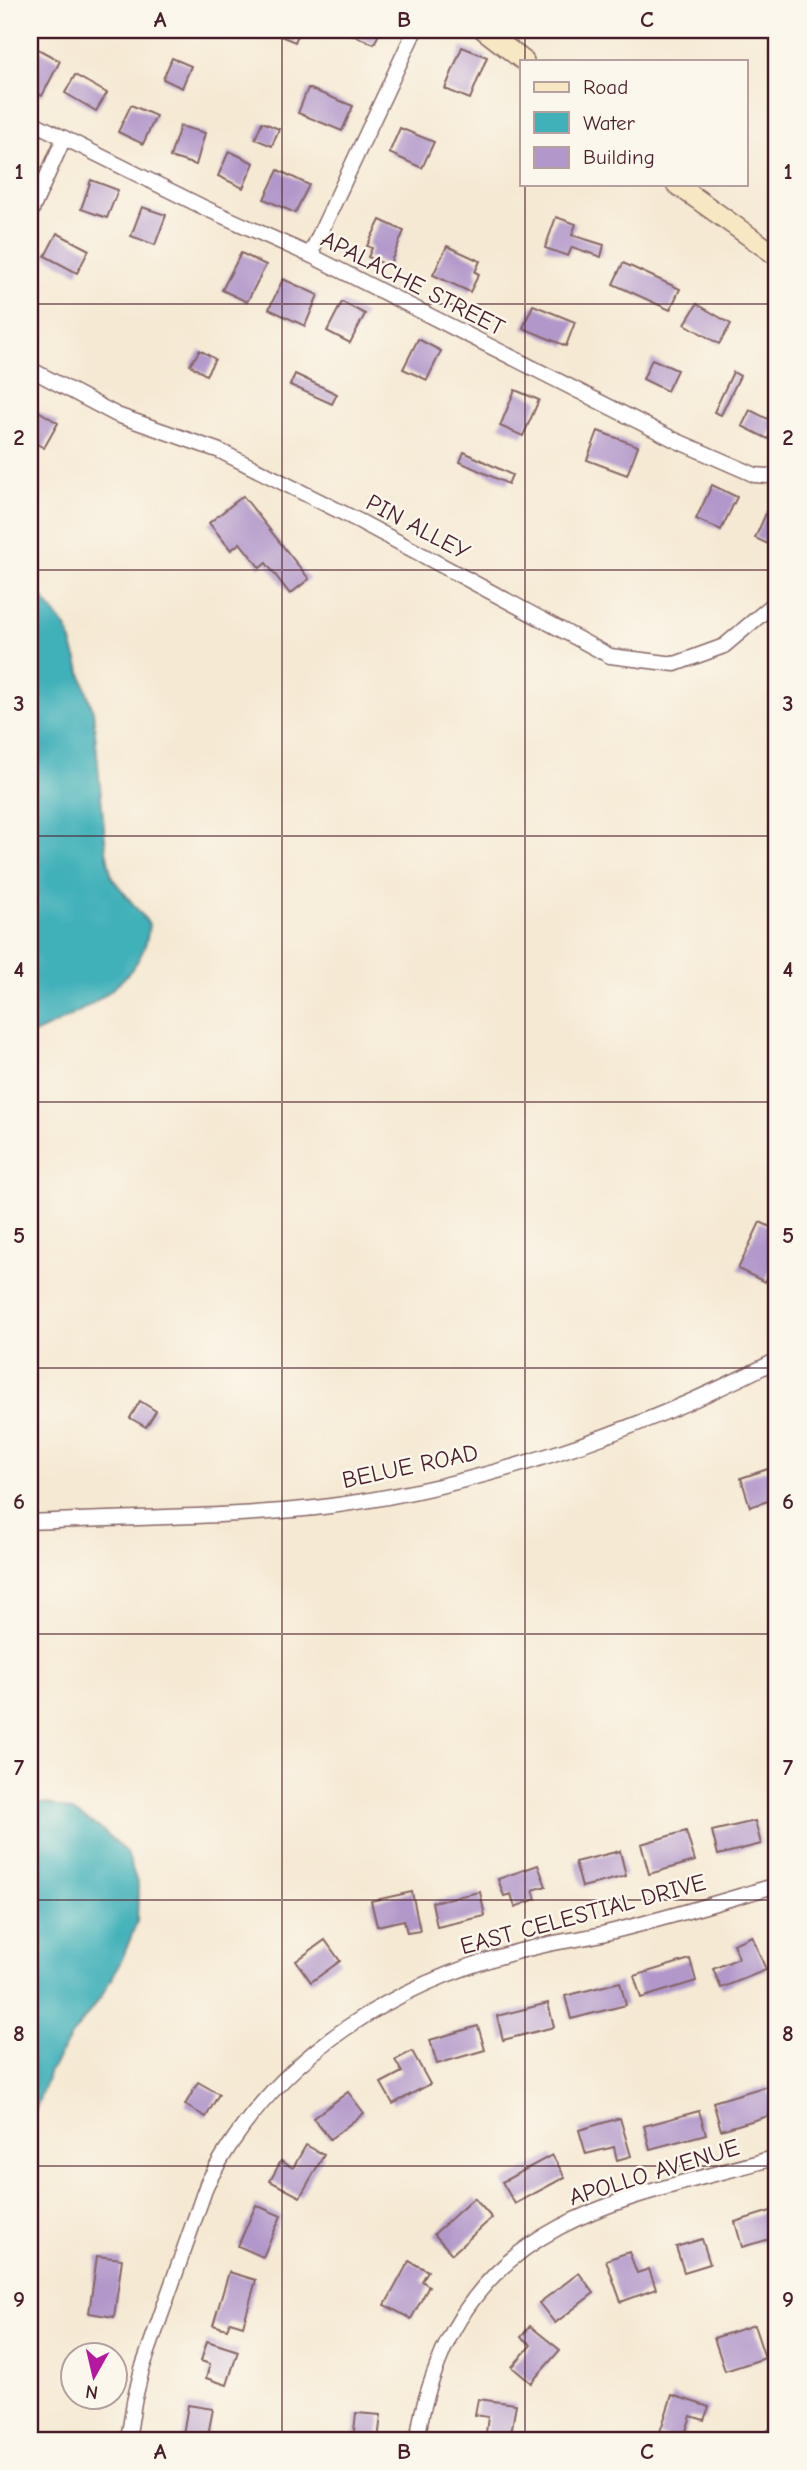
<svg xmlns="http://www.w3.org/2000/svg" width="807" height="2470" viewBox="0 0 807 2470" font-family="'Comic Neue',sans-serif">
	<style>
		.water { fill: #40b0b9; stroke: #456872; stroke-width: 2 }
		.building { fill: #b298ca }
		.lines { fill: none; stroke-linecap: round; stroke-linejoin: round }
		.street-casing { stroke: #866666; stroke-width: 17 }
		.secondary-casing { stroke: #866666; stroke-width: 22 }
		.street { stroke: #fff; stroke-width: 14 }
		.secondary { stroke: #f7e8c3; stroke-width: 19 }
		.grid { fill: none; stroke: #4a1f2b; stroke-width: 2; stroke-opacity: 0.55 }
		.labels { text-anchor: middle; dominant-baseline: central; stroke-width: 5; stroke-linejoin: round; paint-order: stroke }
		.street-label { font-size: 24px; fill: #4a1f2b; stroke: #fbf7ec }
		.neatline { fill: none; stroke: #4a1f2b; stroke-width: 2.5 }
		.grid-label { font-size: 23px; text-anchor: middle; font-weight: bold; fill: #4a1f2b }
	</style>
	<rect width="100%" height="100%" fill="#fbf7ec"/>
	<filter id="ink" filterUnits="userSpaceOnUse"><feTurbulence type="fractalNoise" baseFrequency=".0143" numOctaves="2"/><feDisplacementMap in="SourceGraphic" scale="14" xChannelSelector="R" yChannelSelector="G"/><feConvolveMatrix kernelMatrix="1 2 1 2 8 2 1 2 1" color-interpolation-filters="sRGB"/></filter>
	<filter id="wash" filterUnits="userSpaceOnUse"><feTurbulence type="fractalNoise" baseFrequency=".00686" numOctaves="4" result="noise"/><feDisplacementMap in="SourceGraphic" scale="28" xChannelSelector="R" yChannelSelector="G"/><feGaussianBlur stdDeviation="1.57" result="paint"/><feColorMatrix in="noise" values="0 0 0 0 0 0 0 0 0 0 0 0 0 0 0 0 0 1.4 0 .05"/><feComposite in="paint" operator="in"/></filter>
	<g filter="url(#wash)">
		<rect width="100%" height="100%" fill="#f5e9d3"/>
		<!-- water -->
		<g class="water">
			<path d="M31,583L67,629L93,711L106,850L112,878L149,924C147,983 76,1014 30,1036Z"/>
			<polygon points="46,1803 72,1811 101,1829 127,1853 138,1886 137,1922 122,1959 102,1995 72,2035 50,2071 33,2116 30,2137 30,1805"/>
		</g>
		<g id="blocks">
			<!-- building -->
			<g class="building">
				<polygon points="266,30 300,30 295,42"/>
				<polygon points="349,30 381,30 374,44 348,33"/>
				<polygon points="462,47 487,57 470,99 445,89"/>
				<polygon points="36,48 60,61 42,96 30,90 30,59"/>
				<polygon points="172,58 191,66 182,88 163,79"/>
				<polygon points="75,75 107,93 96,111 65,93"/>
				<polygon points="308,88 353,106 342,131 298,113"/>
				<polygon points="131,105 156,116 143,144 118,132"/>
				<polygon points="262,122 279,129 272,146 255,139"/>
				<polygon points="180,126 205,133 196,165 170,157"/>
				<polygon points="400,128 434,142 422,168 389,153"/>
				<polygon points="229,151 254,163 243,188 218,176"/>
				<polygon points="278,170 309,185 295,213 264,199"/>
				<polygon points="91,180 118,190 107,218 81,209"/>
				<polygon points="142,207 166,215 155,245 131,236"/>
				<polygon points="556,217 576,224 572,235 604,245 601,257 572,247 568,256 545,248"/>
				<polygon points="380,220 404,231 389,266 368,257 372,248 367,246"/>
				<polygon points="57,233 89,250 77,273 45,256"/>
				<polygon points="447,246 480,261 475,272 479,274 470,292 433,275"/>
				<polygon points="241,253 266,265 247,302 222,290"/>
				<polygon points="623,263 680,289 670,310 613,284"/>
				<polygon points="283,279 318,295 305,326 269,309"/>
				<polygon points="342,302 365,314 350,343 327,331"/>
				<polygon points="697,304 731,324 719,344 685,324"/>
				<polygon points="533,305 575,322 566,346 523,328"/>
				<polygon points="418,339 441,351 427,380 403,369"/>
				<polygon points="200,350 215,359 206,375 190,365"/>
				<polygon points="652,359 677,370 667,391 643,379"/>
				<polygon points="733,372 740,376 721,415 714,412"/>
				<polygon points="295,374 337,394 332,404 290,385"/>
				<polygon points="515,390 539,400 523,436 500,426"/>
				<polygon points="30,406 58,423 44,448 30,440"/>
				<polygon points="750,410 776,423 768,439 742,426"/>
				<polygon points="598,431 638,446 627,475 587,460"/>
				<polygon points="464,452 512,475 508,484 460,462"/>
				<polygon points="712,485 737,497 721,530 696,519"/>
				<polygon points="243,496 309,579 290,594 266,563 260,568 240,543 231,550 209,523"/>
				<polygon points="767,511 777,516 777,548 755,538"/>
				<polygon points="760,1222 777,1230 777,1245 774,1253 777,1256 765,1282 738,1269"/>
				<polygon points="140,1401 156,1411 146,1427 130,1418"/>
				<polygon points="777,1466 777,1498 750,1507 741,1478"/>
				<polygon points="755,1821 761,1844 718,1855 712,1831"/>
				<polygon points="686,1831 695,1861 649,1874 641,1844"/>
				<polygon points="620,1851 626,1876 582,1887 575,1862"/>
				<polygon points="538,1865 546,1886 533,1890 536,1899 515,1907 511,1894 504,1896 498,1879"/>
				<polygon points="412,1892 420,1931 407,1933 404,1920 377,1926 371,1901"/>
				<polygon points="480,1892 485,1916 437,1927 432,1902"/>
				<polygon points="752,1936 766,1970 721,1988 713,1969 739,1958 733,1944"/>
				<polygon points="325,1940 340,1961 311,1982 296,1961"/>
				<polygon points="690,1959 696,1981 641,1998 634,1976"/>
				<polygon points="620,1982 626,2005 571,2019 565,1996"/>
				<polygon points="548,2003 554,2027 503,2040 497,2016"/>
				<polygon points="478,2026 485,2050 437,2064 430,2040"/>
				<polygon points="412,2051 430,2084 393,2104 381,2083 402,2072 395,2060"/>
				<polygon points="198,2082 219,2094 206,2117 185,2105"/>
				<polygon points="767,2086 775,2114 721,2130 713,2102"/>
				<polygon points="348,2092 364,2113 330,2139 313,2118"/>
				<polygon points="699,2111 706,2134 650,2149 644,2126"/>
				<polygon points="620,2118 631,2156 617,2160 614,2147 586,2154 579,2130"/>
				<polygon points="306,2145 324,2155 300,2197 270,2181 281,2161 293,2168"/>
				<polygon points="552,2155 565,2177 515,2204 502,2182"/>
				<polygon points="474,2198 492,2218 452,2254 434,2234"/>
				<polygon points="256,2205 281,2216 263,2257 238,2246"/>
				<polygon points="777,2209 777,2237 742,2247 735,2222"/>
				<polygon points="702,2239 710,2264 684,2272 676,2247"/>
				<polygon points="629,2252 637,2273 649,2269 656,2289 621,2302 606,2260"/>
				<polygon points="97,2256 122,2259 114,2317 89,2313"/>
				<polygon points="409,2261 428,2271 422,2281 429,2286 411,2319 385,2305"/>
				<polygon points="229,2272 256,2280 243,2326 230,2322 227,2329 213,2325"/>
				<polygon points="579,2273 594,2293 555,2323 539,2303"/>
				<polygon points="754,2325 765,2358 725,2371 714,2338"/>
				<polygon points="530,2326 560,2350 531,2383 512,2367 531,2345 521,2337"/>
				<polygon points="207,2341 238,2351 227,2385 206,2378 210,2364 201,2361"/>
				<polygon points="672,2395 709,2407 704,2420 691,2416 683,2440 674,2440 659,2435"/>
				<polygon points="478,2399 516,2404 510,2440 485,2440 488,2417 475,2415"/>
				<polygon points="188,2405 213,2409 207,2440 182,2440"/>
				<polygon points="356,2413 381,2415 378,2440 353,2440"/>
			</g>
		</g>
	</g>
	<g filter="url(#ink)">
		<use href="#blocks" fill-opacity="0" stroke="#866666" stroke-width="2"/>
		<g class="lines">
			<defs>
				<g id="street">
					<polyline points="30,121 207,209 310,255 675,440 755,475 768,476 777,474"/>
					<polyline points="30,214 64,138"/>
					<polyline points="310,255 415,30"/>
					<polyline points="30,369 117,415 220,451 361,522 610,656 675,664 724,646 777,601"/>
					<path d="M30,1522C125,1517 221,1518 315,1508C475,1489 635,1433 777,1360"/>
					<polyline points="773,2436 777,2438"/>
					<path d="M128,2440L134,2402L142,2369L207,2184C274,2055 397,1979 536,1947C555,1942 574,1940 593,1936C655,1922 716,1903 777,1885"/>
					<path d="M418,2440C420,2409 432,2377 444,2349C507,2209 647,2195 777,2157"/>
				</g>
				<g id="secondary">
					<polyline points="484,30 524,61"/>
					<polyline points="676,184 777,256"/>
				</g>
			</defs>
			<!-- street casing -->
			<use href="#street" class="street-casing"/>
			<!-- secondary casing -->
			<use href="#secondary" class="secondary-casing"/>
			<!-- street -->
			<use href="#street" class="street"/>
			<!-- secondary -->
			<use href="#secondary" class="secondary"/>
		</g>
	</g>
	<!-- grid -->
	<path class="grid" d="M282,30V2440M525,30V61M525,184V2440M30,304H777M30,570H777M30,836H777M30,1102H777M30,1368H777M30,1634H777M30,1900H777M30,2166H777"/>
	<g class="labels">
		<!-- street labels -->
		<g class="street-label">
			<text transform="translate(413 283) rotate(27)">APALACHE STREET</text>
			<text transform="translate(418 527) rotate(28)">PIN ALLEY</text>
			<text transform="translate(410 1466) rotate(-12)">BELUE ROAD</text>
			<text transform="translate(583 1914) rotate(-15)">EAST CELESTIAL DRIVE</text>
			<text transform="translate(654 2172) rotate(-17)">APOLLO AVENUE</text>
		</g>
	</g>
	<!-- margin -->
	<rect width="807" height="2470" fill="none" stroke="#fbf7ec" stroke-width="77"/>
	<!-- legend -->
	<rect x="520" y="60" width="228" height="126" fill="#fbf7ec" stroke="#b4a19f" stroke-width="2"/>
	<rect x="534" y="82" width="35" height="10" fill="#f7e8c3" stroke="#b4a19f" stroke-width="2"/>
	<text x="583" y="94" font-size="21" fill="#4a1f2b">Road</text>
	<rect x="534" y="112" width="35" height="21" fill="#40b0b9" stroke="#b4a19f" stroke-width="2"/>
	<text x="583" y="130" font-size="21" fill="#4a1f2b">Water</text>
	<rect x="534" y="147" width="35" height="21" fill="#b298ca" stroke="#b4a19f" stroke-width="2"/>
	<text x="583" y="164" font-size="21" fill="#4a1f2b">Building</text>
	<!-- north arrow -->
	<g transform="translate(94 2376) rotate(188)"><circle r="33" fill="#fbf7ec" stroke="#b4a19f" stroke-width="2"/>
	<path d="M0-5L12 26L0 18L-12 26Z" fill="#b5179e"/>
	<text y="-10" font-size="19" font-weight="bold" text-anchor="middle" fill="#4a1f2b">N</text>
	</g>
	<rect x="38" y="38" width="730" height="2394" class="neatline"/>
	<g class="grid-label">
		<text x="160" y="27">A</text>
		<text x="404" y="27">B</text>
		<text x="647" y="27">C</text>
		<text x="19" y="179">1</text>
		<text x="788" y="179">1</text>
		<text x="19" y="445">2</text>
		<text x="788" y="445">2</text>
		<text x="19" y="711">3</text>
		<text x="788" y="711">3</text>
		<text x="19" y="977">4</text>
		<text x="788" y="977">4</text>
		<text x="19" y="1243">5</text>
		<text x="788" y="1243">5</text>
		<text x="19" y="1509">6</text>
		<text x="788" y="1509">6</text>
		<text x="19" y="1775">7</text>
		<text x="788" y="1775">7</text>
		<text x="19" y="2041">8</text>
		<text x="788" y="2041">8</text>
		<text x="19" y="2307">9</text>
		<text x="788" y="2307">9</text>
		<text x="160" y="2459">A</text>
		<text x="404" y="2459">B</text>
		<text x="647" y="2459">C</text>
	</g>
</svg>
